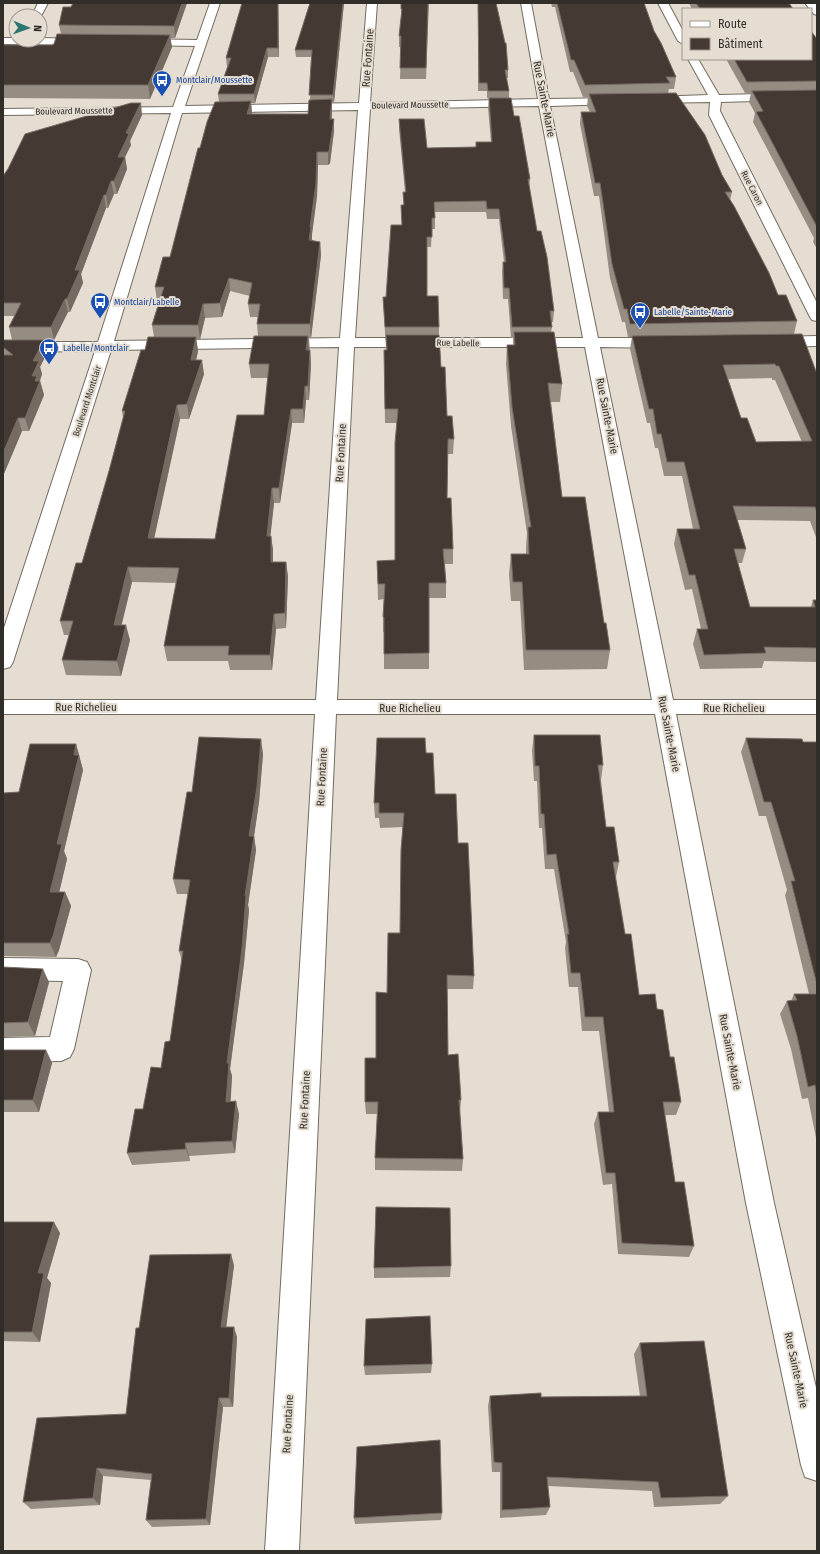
<svg xmlns="http://www.w3.org/2000/svg" width="820" height="1554" viewBox="0 0 820 1554" font-family="'Fira Sans Condensed',sans-serif">
	<style>
		.lines { fill: none; stroke-linecap: round; stroke-linejoin: round }
		.minor-casing { stroke: #726b60; stroke-width: 2 }
		.minor { fill: #fff; fill-rule: evenodd }
		.wall { fill: #958c82; fill-rule: evenodd }
		.shaded-wall { fill: #756b62 }
		.building { fill: #453a33; stroke: #756b62; fill-rule: evenodd }
		.labels { text-anchor: middle; dominant-baseline: central; stroke-width: 4; stroke-linejoin: round; paint-order: stroke }
		.far-transit-label { font-size: 9px; fill: #164399; stroke: #e5ddd1; text-anchor: start }
		.far-street-label { font-size: 9px; fill: #312e29; stroke: #e5ddd1 }
		.street-label { font-size: 11px; fill: #312e29; stroke: #e5ddd1 }
	</style>
	<rect width="100%" height="100%" fill="#e5ddd1"/>
	<g class="lines">
		<defs>
			<g id="minor">
				<polygon points="38,3 48,3 40,18 40,16 32,16"/>
				<path d="M210,3H220L185,106L359,103L367,3H377L370,103L538,99L521,3H531L549,99L618,98L624,101L618,104L550,106L598,338H662L667,340L670,343L667,346L662,348L600,347L673,700H817V714H676L774,1203L817,1392V1481L805,1477L801,1465L746,1203L655,714H336L299,1551H265L315,714H3V700H316L339,347L111,350L13,662L10,667L3,669V631L95,351L3,352V342H98L171,113L3,115V109L173,107L195,46L140,45L135,42L140,39L197,40ZM539,106L583,338H355L370,109ZM358,110L340,338L114,341L182,113ZM354,347H585L652,700H337Z"/>
				<polygon points="658,3 668,3 683,31 683,44 678,41"/>
				<polygon points="805,3 815,3 817,6 817,15 814,14"/>
				<polygon points="3,38 16,38 16,40 40,40 40,38 84,39 89,42 84,45 3,44"/>
				<polygon points="688,59 698,59 719,95 817,93 817,99 721,102 720,111 817,303 817,321 812,320 810,317 709,115 710,102 652,103 646,100 652,97 708,95"/>
				<polygon points="817,336 817,346 776,347 771,345 768,342 771,339 776,337"/>
				<polygon points="3,958 78,959 87,962 91,970 74,1049 70,1057 61,1061 3,1062 3,1038 50,1037 63,981 3,980"/>
			</g>
		</defs>
		<!-- minor casing -->
		<use href="#minor" class="minor-casing"/>
		<!-- minor -->
		<use href="#minor" class="minor"/>
	</g>
	<!-- wall -->
	<g class="wall">
		<polygon points="187,3 175,38 170,38 172,47 150,99 3,98 3,45 52,45 54,44 61,34 59,25"/>
		<path d="M278,3L279,57H268L255,103H251L252,114H308L310,100L311,57H296L295,50L310,3H344L334,102H332V119L334,131L330,163L328,165H318L317,196L312,234V241L320,242L321,255L311,338H309L311,364L309,400H306L304,423H292L280,503H274L270,536H271L273,550V562H286L288,577L286,628L276,629L272,670H230L228,661H167L164,646L176,583L132,582L121,625L130,640L121,676L66,675L62,660L69,635H64L60,621L82,563L109,471L123,418L122,411L145,350L154,337L152,325L159,301H157L155,287L170,257L200,148L219,102L218,94L227,67L226,58ZM230,291L250,296L248,304L250,317H258L257,324L258,336L249,364L251,378H268L264,415L215,539L154,538L180,419H189L204,374L196,360L198,351L196,339H200L205,318L222,317Z"/>
		<polygon points="401,3 429,3 426,79 400,79 401,47 399,47 399,36 401,19"/>
		<polygon points="478,3 508,70 508,78 506,78 509,91 509,98 514,116 530,179 529,189 537,231 554,311 553,322 551,322 552,327 551,332 562,384 560,402 551,402 562,497 604,623 610,650 607,669 524,670 520,601 511,601 509,574 511,554 526,554 526,547 527,533 511,426 506,364 507,345 513,345 513,338 511,338 508,299 503,299 502,272 503,262 504,262 499,219 487,219 486,212 435,212 435,229 432,229 431,247 427,247 427,296 439,327 439,335 441,367 447,416 454,439 453,454 448,454 447,498 453,549 453,564 445,564 446,583 446,598 429,598 429,669 384,669 384,632 383,632 383,617 384,599 378,600 377,561 395,560 397,423 385,423 384,350 386,350 383,297 386,297 402,225 401,205 404,205 403,192 405,192 399,129 399,119 427,148 476,147 476,142 491,142 488,108 489,98 487,98 487,91 478,91"/>
		<path d="M551,3H644L654,31L676,77L674,89H669L668,93L722,175L732,192L730,200L778,295L797,321L794,334L817,374V540L810,521L737,520L746,549L742,563H738L750,607H811L813,600H817V662L764,661L762,668L700,669L693,644L697,629H701L692,589L685,590L674,544L677,529H693L682,476H664L658,448H655L650,423H647L630,349L632,337H628L625,322H622L610,278L599,196H594L580,124L581,112H590L587,106L588,97H583L573,72H570L555,7H552ZM772,378V380H775L802,442H756L741,418L728,379Z"/>
		<polygon points="689,3 789,3 793,9 692,9"/>
		<polygon points="817,39 817,249 813,242 814,238 753,122 755,113 749,102 751,93 745,93 726,59 811,59"/>
		<polygon points="142,115 130,141 131,145 125,157 127,169 117,194 114,194 108,208 106,208 81,274 83,283 70,312 68,312 54,340 44,340 47,353 40,367 42,374 40,381 44,395 29,431 22,431 3,476 3,340 12,340 9,327 15,316 3,316 3,176"/>
		<polygon points="534,735 603,765 601,780 606,827 619,862 616,877 615,877 625,934 639,995 657,1009 681,1102 676,1115 665,1115 675,1182 694,1246 689,1257 618,1254 612,1184 603,1185 594,1124 598,1112 609,1112 599,1031 582,1031 578,987 569,987 565,948 566,942 554,869 545,869 542,828 539,828 537,781 534,781 532,750"/>
		<polygon points="746,738 803,742 817,742 817,1143 808,1098 802,1099 791,1049 780,1014 787,1001 791,1001 794,994 809,994 785,895 787,890 766,816 759,816 741,752"/>
		<polygon points="76,744 83,770 64,851 67,859 59,892 65,892 71,906 59,950 56,957 3,956 3,793 19,792"/>
		<polygon points="426,753 435,794 458,843 474,976 473,989 447,989 448,1055 461,1100 460,1113 463,1159 462,1171 375,1170 375,1158 377,1114 366,1114 365,1102 376,1058 387,993 400,933 403,827 380,828 379,818 375,818 374,803"/>
		<polygon points="263,754 259,802 254,836 256,850 248,905 249,910 244,963 230,1069 232,1076 230,1101 239,1114 235,1153 189,1156 190,1161 132,1165 127,1153 143,1109 161,1068 170,1041 182,961 179,951 188,894 177,894 173,879 192,792"/>
		<polygon points="3,967 49,982 35,1036 3,1037"/>
		<polygon points="3,1050 46,1050 52,1063 39,1112 3,1112"/>
		<polygon points="3,1222 60,1233 47,1278 51,1283 40,1342 3,1341"/>
		<polygon points="234,1265 226,1327 237,1337 233,1407 223,1407 210,1525 152,1527 146,1520 151,1480 103,1476 100,1505 31,1509 23,1502 126,1414 139,1328"/>
		<polygon points="451,1266 450,1277 374,1278 374,1268"/>
		<polygon points="640,1343 728,1496 720,1504 654,1507 652,1491 548,1486 550,1507 546,1515 500,1518 500,1472 492,1472 488,1406 490,1396 541,1397 640,1396 634,1354"/>
		<polygon points="432,1364 431,1373 365,1375 364,1366"/>
		<polygon points="442,1513 441,1520 355,1524 354,1518"/>
	</g>
	<!-- shaded-wall -->
	<g class="shaded-wall">
		<polygon points="182,3 187,3 175,38 174,26"/>
		<polygon points="278,3 279,57 278,48"/>
		<polygon points="343,3 344,3 334,102 333,95"/>
		<polygon points="170,35 172,47 150,99 148,85"/>
		<polygon points="267,48 268,57 255,103 254,94"/>
		<polygon points="332,99 332,111 331,131 330,119"/>
		<polygon points="251,101 252,113 248,126 247,114"/>
		<polygon points="141,103 142,115 130,141 131,145 125,157 127,169 117,194 114,181 118,157 126,133"/>
		<polygon points="334,119 334,131 330,163 328,165 328,152"/>
		<polygon points="317,152 318,165 317,196 312,234 312,240 310,254 309,240 310,227"/>
		<polygon points="111,181 114,194 108,208 106,195"/>
		<polygon points="104,195 106,208 81,274 83,283 70,312 67,299 75,270"/>
		<polygon points="320,242 321,255 311,338 310,324"/>
		<polygon points="229,278 230,291 222,317 220,303"/>
		<polygon points="65,299 68,312 54,340 51,327"/>
		<polygon points="203,304 205,318 200,339 198,325"/>
		<polygon points="308,336 309,350 307,364 306,350"/>
		<polygon points="196,337 198,351 193,374 191,360"/>
		<polygon points="44,340 47,353 40,367 42,374 39,383 40,381 44,395 29,431 25,418 32,376 33,361"/>
		<polygon points="310,350 311,364 309,400 308,386"/>
		<polygon points="202,360 204,374 189,419 187,404"/>
		<polygon points="305,386 306,400 304,423 303,409"/>
		<polygon points="177,405 180,419 151,553 148,538"/>
		<polygon points="291,409 292,423 280,503 279,488"/>
		<polygon points="18,418 22,431 3,476 3,453"/>
		<polygon points="272,488 274,503 269,550 267,536"/>
		<polygon points="271,536 273,550 273,577 271,562"/>
		<polygon points="286,562 288,577 286,628 285,613"/>
		<polygon points="128,567 132,582 118,640 114,625"/>
		<polygon points="274,614 276,629 272,670 270,655"/>
		<polygon points="126,625 130,640 121,676 117,661"/>
		<polygon points="261,739 263,754 259,802 254,836 256,850 248,905 249,910 244,963 230,1069 232,1076 230,1114 226,1102 227,1063 245,896 249,836"/>
		<polygon points="76,744 83,770 64,851 67,859 56,906 50,892 57,844"/>
		<polygon points="65,892 71,906 59,950 56,957 50,943"/>
		<polygon points="43,969 49,982 35,1036 28,1022"/>
		<polygon points="46,1050 52,1063 39,1112 33,1100"/>
		<polygon points="236,1101 239,1114 235,1153 232,1141"/>
		<polygon points="185,1143 189,1156 190,1161 186,1149"/>
		<polygon points="54,1222 60,1233 47,1278 51,1283 40,1342 32,1332 38,1273"/>
		<polygon points="231,1254 234,1265 225,1337 221,1327"/>
		<polygon points="234,1327 237,1337 233,1407 229,1398"/>
		<polygon points="219,1398 223,1407 210,1525 206,1519"/>
		<polygon points="97,1468 103,1476 100,1505 93,1498"/>
	</g>
	<!-- building -->
	<g class="building">
		<polygon points="73,3 182,3 174,26 59,25 63,7 71,7"/>
		<polygon points="242,3 278,3 278,48 267,48 254,94 218,94 231,58 226,58"/>
		<polygon points="310,3 343,3 333,95 309,95 312,50 295,50"/>
		<polygon points="401,3 428,3 426,68 400,68 401,36 399,36 402,9 401,9"/>
		<polygon points="478,3 496,3 505,43 506,43 508,70 505,70 509,91 488,91 487,83 479,83"/>
		<polygon points="557,3 644,3 654,31 661,43 676,77 666,77 670,83 585,85 574,60 571,60"/>
		<polygon points="696,3 789,3 793,9 700,9"/>
		<polygon points="811,31 817,39 817,81 747,82 734,59 811,59"/>
		<polygon points="57,34 170,35 148,85 3,85 3,45 52,45 54,44"/>
		<polygon points="817,90 817,227 756,112 763,111 752,91"/>
		<polygon points="676,93 705,135 722,175 732,192 725,192 734,206 769,273 778,295 786,295 797,321 630,324 627,309 624,309 612,264 600,183 595,183 581,112 596,112 589,94"/>
		<polygon points="489,98 511,98 514,116 519,116 530,179 528,179 537,231 541,231 547,257 554,311 550,311 552,327 512,327 509,288 504,288 503,262 506,262 499,209 487,209 486,201 434,202 435,218 432,218 432,237 427,237 427,296 438,296 439,327 385,327 383,297 386,297 391,225 402,225 401,205 404,205 403,192 406,192 399,119 424,119 427,148 476,147 476,142 492,142"/>
		<polygon points="332,99 330,119 334,119 329,151 328,152 317,152 316,183 310,227 311,227 309,240 320,242 310,324 257,324 260,304 248,304 252,283 229,278 220,303 203,304 198,325 152,325 164,287 155,287 163,257 170,257 198,148 200,148 207,122 215,102 251,101 247,114 308,114 309,100"/>
		<polygon points="131,103 141,103 126,133 129,134 118,157 125,157 114,181 111,181 106,195 104,195 75,270 80,270 67,299 65,299 51,327 9,327 21,303 3,303 3,176 8,169 25,134"/>
		<polygon points="514,332 554,332 562,384 548,383 562,497 585,497 604,623 606,623 610,650 526,650 522,582 513,582 511,554 529,554 528,527 531,527 512,407 507,345 515,345"/>
		<path d="M802,334L817,374V513L815,507L733,506L746,549H734L750,607H815L813,600H817V648L764,647L766,653L704,655L697,629H708L695,575H689L677,529H700L684,462H667L661,434H657L653,409H649L632,336ZM775,364L776,366H779L812,441L756,442L747,418H741L723,365Z"/>
		<polygon points="386,335 439,335 441,367 445,367 447,416 452,416 454,439 448,439 447,498 451,498 453,549 443,549 446,583 429,583 429,653 384,654 384,617 383,617 385,584 378,584 377,561 395,560 395,443 398,409 385,409 384,350 387,350"/>
		<polygon points="254,336 308,336 306,350 310,350 308,386 305,386 303,409 291,409 279,488 272,488 267,536 271,536 271,562 286,562 285,613 274,614 270,655 228,655 229,646 164,646 179,568 128,567 114,625 126,625 117,661 62,660 73,621 60,621 76,563 82,563 109,471 125,411 122,411 141,350 145,350 148,337 196,337 191,360 202,360 187,404 177,405 148,538 215,539 237,415 264,415 269,364 249,364"/>
		<polygon points="3,340 44,340 33,361 39,361 32,376 37,376 35,381 40,381 25,418 18,418 3,453 3,355 13,355 3,347"/>
		<polygon points="534,735 600,735 603,765 598,765 606,827 614,827 619,862 613,862 625,934 631,934 639,995 655,994 657,1009 663,1010 670,1057 674,1057 681,1102 663,1102 675,1182 684,1182 694,1246 622,1243 615,1173 606,1173 598,1112 614,1112 603,1017 585,1017 580,973 571,973 567,934 569,934 556,854 547,855 544,814 541,814 539,766 535,766"/>
		<polygon points="199,737 261,739 257,787 249,836 254,836 245,896 246,896 242,949 227,1063 229,1063 226,1102 236,1101 232,1141 185,1143 186,1149 127,1153 135,1109 143,1109 151,1067 161,1068 165,1042 170,1041 183,951 179,951 190,880 173,879 187,792 192,792"/>
		<polygon points="377,738 425,738 426,753 433,753 435,794 456,794 458,843 468,843 474,976 447,975 448,1055 458,1054 461,1100 459,1100 463,1159 375,1158 378,1102 365,1102 365,1058 376,1058 376,992 387,993 388,933 400,933 401,850 404,813 379,813 379,803 374,803"/>
		<polygon points="746,738 802,739 803,742 817,742 817,985 791,881 795,881 771,802 764,802"/>
		<polygon points="30,744 76,744 74,755 79,755 57,844 62,844 50,892 65,892 53,936 50,943 3,943 3,793 19,792"/>
		<polygon points="3,967 43,969 28,1022 3,1023"/>
		<polygon points="794,994 817,994 817,1097 815,1085 808,1087 797,1036 787,1001 797,1000"/>
		<polygon points="3,1050 46,1050 33,1100 3,1100"/>
		<polygon points="376,1207 450,1208 451,1266 374,1268"/>
		<polygon points="3,1222 54,1222 38,1273 44,1273 32,1332 3,1332"/>
		<polygon points="231,1254 221,1327 234,1327 229,1398 219,1398 206,1519 146,1520 152,1474 97,1468 93,1498 23,1502 37,1418 126,1414 136,1328 139,1328 150,1255"/>
		<polygon points="430,1316 432,1364 364,1366 366,1319"/>
		<polygon points="704,1341 728,1496 661,1498 658,1482 547,1477 550,1507 502,1510 502,1463 494,1462 490,1396 541,1393 541,1397 647,1396 640,1343"/>
		<polygon points="440,1440 442,1513 354,1518 357,1447"/>
	</g>
	<!-- icons -->
	<defs>
		<symbol id="bus-pin" viewBox="-11 -11 22 30"><path d="M0 17L-7.5 6A9.5 9.5 0 1 1 7.5 6Z" fill="#1a4fb4" stroke="#e5ddd1"/><path d="M-5-6H5V4H4V6H2V4H-2V6H-4V4H-5ZM-3.5-4V0h7V-4ZM-3.5 1.2v1.5H-2V1.2ZM2 1.2v1.5H3.5V1.2Z" fill="#fff"/></symbol>
	</defs>
	<g fill-rule="evenodd">
		<use href="#bus-pin" x="151" y="69" width="22" height="30"/>
		<use href="#bus-pin" x="89" y="291" width="22" height="30"/>
		<use href="#bus-pin" x="629" y="301" width="22" height="30"/>
		<use href="#bus-pin" x="38" y="337" width="22" height="30"/>
	</g>
	<g class="labels">
		<!-- far-transit labels -->
		<g class="far-transit-label">
			<text x="176" y="80">Montclair/Moussette</text>
			<text x="114" y="302">Montclair/Labelle</text>
			<text x="654" y="312">Labelle/Sainte-Marie</text>
			<text x="63" y="348">Labelle/Montclair</text>
		</g>
		<!-- far-street labels -->
		<g class="far-street-label">
			<text transform="translate(410 105) rotate(-1)">Boulevard Moussette</text>
			<text transform="translate(74 111) rotate(-1)">Boulevard Moussette</text>
			<text transform="translate(752 188) rotate(63)">Rue Caron</text>
			<text transform="translate(458 343) rotate(1)">Rue Labelle</text>
			<text transform="translate(87 401) rotate(-72)">Boulevard Montclair</text>
		</g>
		<!-- street labels -->
		<g class="street-label">
			<text transform="translate(368 58) rotate(-86)">Rue Fontaine</text>
			<text transform="translate(544 99) rotate(79)">Rue Sainte-Marie</text>
			<text transform="translate(607 416) rotate(79)">Rue Sainte-Marie</text>
			<text transform="translate(341 453) rotate(-87)">Rue Fontaine</text>
			<text x="86" y="707">Rue Richelieu</text>
			<text x="410" y="708">Rue Richelieu</text>
			<text x="734" y="708">Rue Richelieu</text>
			<text transform="translate(669 734) rotate(79)">Rue Sainte-Marie</text>
			<text transform="translate(322 777) rotate(-87)">Rue Fontaine</text>
			<text transform="translate(730 1052) rotate(79)">Rue Sainte-Marie</text>
			<text transform="translate(305 1100) rotate(-87)">Rue Fontaine</text>
			<text transform="translate(796 1370) rotate(78)">Rue Sainte-Marie</text>
			<text transform="translate(288 1424) rotate(-87)">Rue Fontaine</text>
		</g>
	</g>
	<!-- border -->
	<rect width="820" height="1554" fill="none" stroke="#312e29" stroke-width="8"/>
	<!-- legend -->
	<rect x="682" y="8" width="130" height="52" fill="#e5ddd1" stroke="#9d978e"/>
	<rect x="690" y="21" width="20" height="6" fill="#ffffff" stroke="#9d978e"/>
	<text x="718" y="28" font-size="12" fill="#312e29">Route</text>
	<rect x="690" y="38" width="20" height="12" fill="#453a33" stroke="#9d978e"/>
	<text x="718" y="48" font-size="12" fill="#312e29">Bâtiment</text>
	<!-- north arrow -->
	<g transform="translate(28 28) rotate(92)"><circle r="19" fill="#e5ddd1" stroke="#9d978e"/>
	<path d="M0-3L7 15L0 10L-7 15Z" fill="#2d7672"/>
	<text y="-6" font-size="11" font-weight="bold" text-anchor="middle" fill="#312e29">N</text>
	</g>
</svg>
